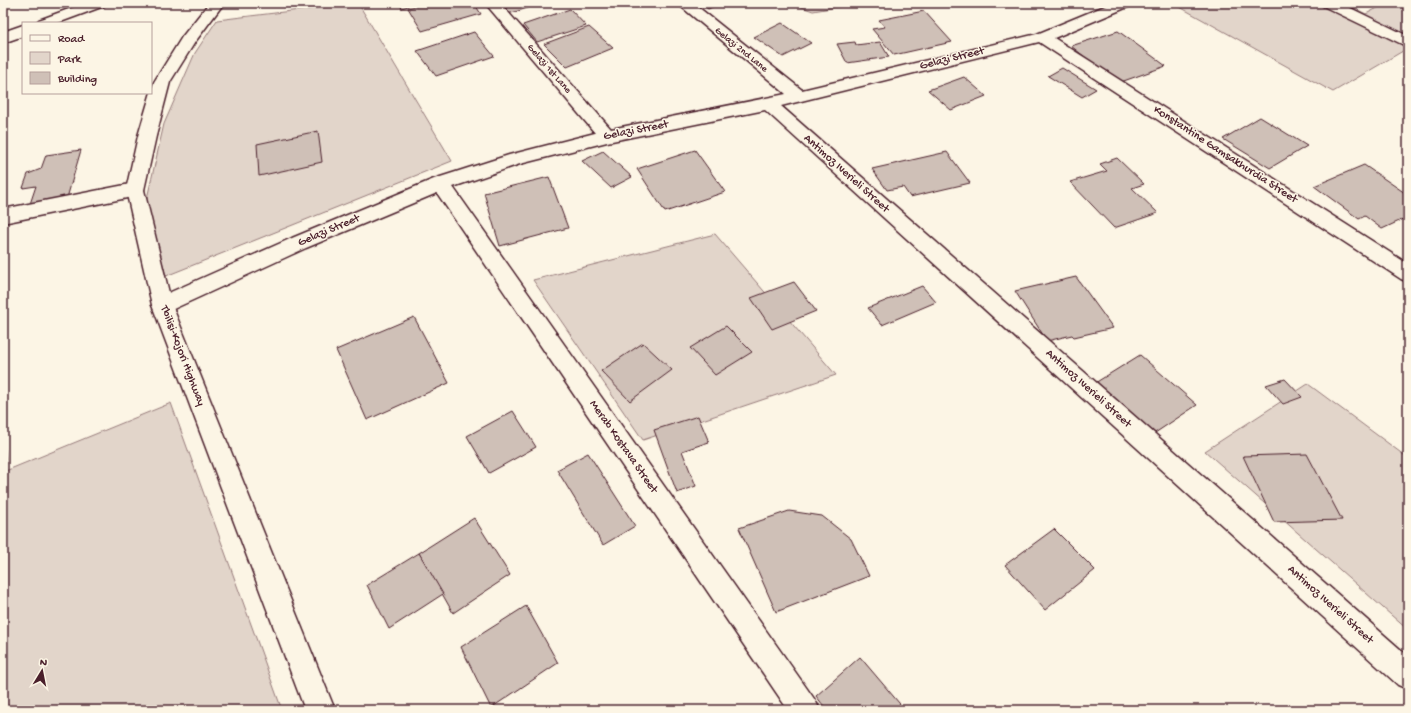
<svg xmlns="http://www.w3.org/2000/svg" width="1411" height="713" viewBox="0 0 1411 713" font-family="'Gochi Hand',sans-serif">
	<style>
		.green { fill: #e2d5ca; stroke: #967a7a }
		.building { fill: #cfc0b7; stroke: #4a1f2b }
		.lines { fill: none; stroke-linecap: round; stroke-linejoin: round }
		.minor-casing { stroke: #4a1f2b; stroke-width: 3 }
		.major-casing { stroke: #4a1f2b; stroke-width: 3 }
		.minor { fill: #fcf5e5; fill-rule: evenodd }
		.major { fill: #fcf5e5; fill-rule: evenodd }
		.labels { text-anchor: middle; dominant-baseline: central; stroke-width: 3; stroke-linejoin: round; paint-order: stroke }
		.far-street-label { font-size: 10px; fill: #4a1f2b; stroke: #fcf5e5 }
		.street-label { font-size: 12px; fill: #4a1f2b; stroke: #fcf5e5 }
	</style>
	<rect width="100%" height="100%" fill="#fcf5e5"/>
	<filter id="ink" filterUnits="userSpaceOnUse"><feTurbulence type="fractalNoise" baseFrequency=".025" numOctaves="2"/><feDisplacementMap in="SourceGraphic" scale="8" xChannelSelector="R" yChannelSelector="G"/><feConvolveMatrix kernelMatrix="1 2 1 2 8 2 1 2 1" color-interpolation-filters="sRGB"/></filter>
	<g filter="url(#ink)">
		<!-- green -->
		<g class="green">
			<polygon points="358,3 452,161 166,276 146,203 164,124 195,53 217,20"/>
			<polygon points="790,3 862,3 813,11"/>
			<polygon points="1186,3 1344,3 1366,14 1387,3 1408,3 1408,48 1333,92 1178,6"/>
			<polygon points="715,234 836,375 643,440 533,280"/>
			<polygon points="1308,384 1408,458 1408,630 1205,451"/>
			<polygon points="171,403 282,710 3,710 3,472"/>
		</g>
		<!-- building -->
		<g class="building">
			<polygon points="398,3 417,3 402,8"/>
			<polygon points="426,3 474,3 481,14 422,31 408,8"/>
			<polygon points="500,3 544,3 508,14"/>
			<polygon points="699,3 721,3 708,9"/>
			<polygon points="1342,3 1362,3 1353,8"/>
			<polygon points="570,9 586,26 537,42 523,25"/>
			<polygon points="924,11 952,42 894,55 872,29 885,27 879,20"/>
			<polygon points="782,23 811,43 783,57 754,37"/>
			<polygon points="589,27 613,48 567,67 544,44"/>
			<polygon points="1118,31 1166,66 1118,83 1071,46"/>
			<polygon points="474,32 494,56 436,76 417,51"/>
			<polygon points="855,42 856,45 880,42 889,57 847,63 837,44"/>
			<polygon points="1062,68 1096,89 1082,97 1048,76"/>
			<polygon points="964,77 986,96 951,110 928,90"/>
			<polygon points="1260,117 1307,146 1270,168 1223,139"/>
			<polygon points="318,131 322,162 259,176 257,144"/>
			<polygon points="81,150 67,198 30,204 36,186 23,188 28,174 41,169 46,155"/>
			<polygon points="695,150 725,192 665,212 637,169"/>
			<polygon points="603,151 632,177 611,188 582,161"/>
			<polygon points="947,152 970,183 910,197 903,187 887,190 872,169"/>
			<polygon points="1117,158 1144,184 1132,188 1158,213 1114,228 1070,182 1107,171 1100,164"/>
			<polygon points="1364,165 1408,195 1408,217 1382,229 1365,216 1359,219 1314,186"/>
			<polygon points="549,177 568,228 500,246 484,193"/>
			<polygon points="1076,277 1113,328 1074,337 1072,335 1047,341 1015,291"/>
			<polygon points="794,282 816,311 772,329 751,298"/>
			<polygon points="922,286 936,302 882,325 868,308"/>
			<polygon points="414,317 449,383 367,420 336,350"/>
			<polygon points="726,326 752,352 715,375 690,348"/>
			<polygon points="643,343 672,370 630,401 601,371"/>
			<polygon points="1140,355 1197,405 1152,435 1095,383"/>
			<polygon points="1285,379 1302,397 1283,404 1266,385"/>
			<polygon points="513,411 536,447 489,473 467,436"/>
			<polygon points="698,416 709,442 682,451 696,486 677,493 654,430"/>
			<polygon points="3,432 6,464 3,465"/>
			<polygon points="588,453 635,526 603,545 557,470"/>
			<polygon points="1307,454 1342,520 1274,522 1243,456"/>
			<polygon points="789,511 822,516 851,539 869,576 776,612 739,528"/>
			<polygon points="474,518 510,575 453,613 419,553"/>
			<polygon points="1054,529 1095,570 1045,610 1005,565"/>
			<polygon points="419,553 443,594 389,629 367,585"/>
			<polygon points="526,606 558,663 491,708 461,647"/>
			<polygon points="860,657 905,710 827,710 816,696"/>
		</g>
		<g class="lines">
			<defs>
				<g id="minor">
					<polygon points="85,3 106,3 104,6 58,23 36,23 39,20"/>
					<polygon points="485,3 500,3 611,129 786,94 677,3 693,3 802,90 1037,34 1112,3 1132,3 1130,6 1054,38 1408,264 1408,282 1401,279 1039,42 781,106 1408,656 1408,689 1398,685 765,110 607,142 520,164 453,187 815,700 820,710 788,710 437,193 306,248 169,311 162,313 155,311 152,305 155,299 292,238 434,179 509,155 595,133"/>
					<polygon points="1321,3 1340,3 1408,36 1408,47 1323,6"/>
					<polygon points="23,25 23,36 3,43 3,32"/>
					<polygon points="135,183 142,185 144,190 142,195 3,223 3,209"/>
				</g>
				<polygon id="major" points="209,3 224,3 195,42 170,82 156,136 144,190 172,305 335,710 305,710 152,305 126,190 138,136 154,82 182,37"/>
			</defs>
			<!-- minor casing -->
			<use href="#minor" class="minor-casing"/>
			<!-- major casing -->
			<use href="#major" class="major-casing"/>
			<!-- minor -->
			<use href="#minor" class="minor"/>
			<!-- major -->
			<use href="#major" class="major"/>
		</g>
	</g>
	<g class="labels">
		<!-- far-street labels -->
		<g class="far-street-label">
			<text transform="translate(741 50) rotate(39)">Gelazi 2nd Lane</text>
			<text transform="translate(549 69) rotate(49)">Gelazi 1st Lane</text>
		</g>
		<!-- street labels -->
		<g class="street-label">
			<text transform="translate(952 59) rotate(-14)">Gelazi Street</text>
			<text transform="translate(636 131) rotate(-11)">Gelazi Street</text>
			<text transform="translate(1225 155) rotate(33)">Konstantine Gamsakhurdia Street</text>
			<text transform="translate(846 174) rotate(42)">Antimoz Iverieli Street</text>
			<text transform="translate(329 231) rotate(-23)">Gelazi Street</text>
			<text transform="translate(182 356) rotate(69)">Tbilisi-Kojori Highway</text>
			<text transform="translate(1088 389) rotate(42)">Antimoz Iverieli Street</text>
			<text transform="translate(623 447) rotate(55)">Merab Kostava Street</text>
			<text transform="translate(1330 605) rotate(42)">Antimoz Iverieli Street</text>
		</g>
	</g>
	<!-- margin -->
	<rect width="1411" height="713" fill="none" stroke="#fcf5e5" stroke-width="16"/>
	<rect x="8" y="8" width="1395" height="697" fill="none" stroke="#4a1f2b" stroke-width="1.5" filter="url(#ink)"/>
	<!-- legend -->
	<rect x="22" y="22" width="130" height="72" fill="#fcf5e5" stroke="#b59f9b"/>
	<rect x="30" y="35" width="20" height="6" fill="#fcf5e5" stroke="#b59f9b"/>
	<text x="58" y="42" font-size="12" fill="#4a1f2b">Road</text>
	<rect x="30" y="52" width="20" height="12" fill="#e2d5ca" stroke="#b59f9b"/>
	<text x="58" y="62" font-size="12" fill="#4a1f2b">Park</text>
	<rect x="30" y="72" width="20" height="12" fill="#cfc0b7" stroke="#b59f9b"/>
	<text x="58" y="82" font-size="12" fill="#4a1f2b">Building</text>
	<!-- north arrow -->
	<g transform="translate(42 671) rotate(10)" stroke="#fcf5e5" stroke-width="3" paint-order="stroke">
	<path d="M0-3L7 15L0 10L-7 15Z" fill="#4a1f2b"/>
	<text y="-6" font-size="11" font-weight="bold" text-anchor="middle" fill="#4a1f2b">N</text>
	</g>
</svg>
